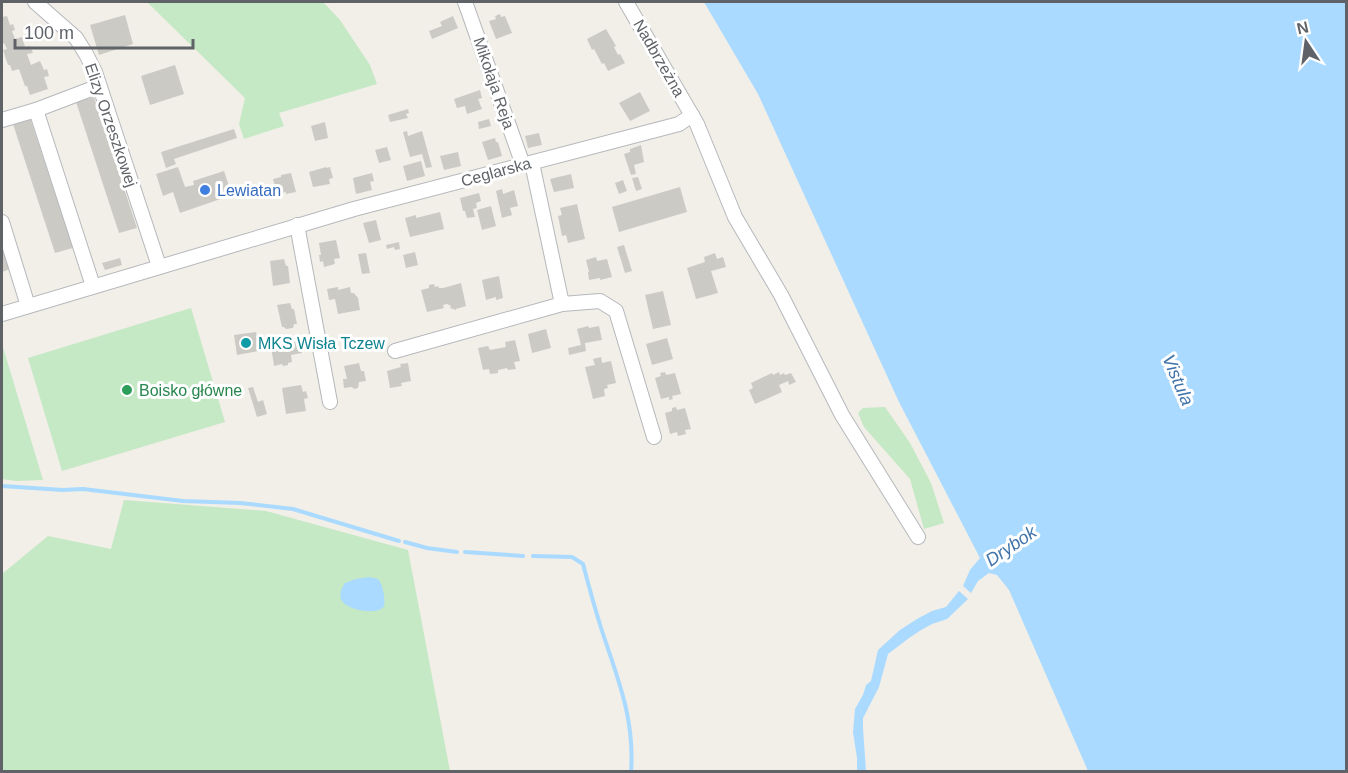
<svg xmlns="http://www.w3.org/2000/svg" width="1348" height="773" viewBox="0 0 1348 773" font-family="Arial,sans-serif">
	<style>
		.green { fill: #c5e8c5 }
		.water { fill: #aadaff }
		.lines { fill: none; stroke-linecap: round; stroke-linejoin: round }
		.stream { stroke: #aadaff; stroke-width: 4 }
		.building { fill: #cccac5 }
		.minor-casing { stroke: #b5b8bc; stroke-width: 16 }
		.minor { stroke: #fff; stroke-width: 14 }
		.shop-dot { fill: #3f7fe0; stroke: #fff; stroke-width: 2 }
		.culture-dot { fill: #0f9aa8; stroke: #fff; stroke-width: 2 }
		.leisure-dot { fill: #2e9e5b; stroke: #fff; stroke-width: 2 }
		.labels { text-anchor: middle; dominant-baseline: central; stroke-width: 6; stroke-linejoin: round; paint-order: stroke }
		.street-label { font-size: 16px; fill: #5f6368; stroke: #fff }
		.shop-label { font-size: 16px; fill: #366cbe; stroke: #fff; text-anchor: start }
		.culture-label { font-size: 16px; fill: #0d838f; stroke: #fff; text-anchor: start }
		.leisure-label { font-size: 16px; fill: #27864d; stroke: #fff; text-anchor: start }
		.water-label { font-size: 18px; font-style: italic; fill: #4174aa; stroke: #fff }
	</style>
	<rect width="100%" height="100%" fill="#f1efe8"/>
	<!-- green -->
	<g class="green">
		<polygon points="147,2 323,2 340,20 370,65 377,84 279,113 284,126 244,139 239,124 245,98"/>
		<polygon points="191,308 225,422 62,471 28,358"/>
		<polygon points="2,344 43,480 16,481 2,479"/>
		<polygon points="885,407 910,443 931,483 944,523 924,529 910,479 864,427 858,413 863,408"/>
		<polygon points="124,500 266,511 408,550 450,771 2,772 2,574 48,536 111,549"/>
	</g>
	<!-- water -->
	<g class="water">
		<polygon points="704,2 1346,2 1346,771 1088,771 1009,590 997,575 989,573 978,581 971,593 963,586 970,570 980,558 899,402 758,94"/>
		<path d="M369,577L378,579C382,584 383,589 384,596C384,599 385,603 384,606C379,616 347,610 342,601C338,594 342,588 345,583L356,579Z"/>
		<polygon points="959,591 968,599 947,619 932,624 921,630 909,638 888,654 879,687 863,718 863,728 866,771 856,771 857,770 857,758 853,732 855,709 863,695 866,685 871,681 878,650 900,630 917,619 932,611 946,607"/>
	</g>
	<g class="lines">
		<!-- stream -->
		<g class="stream">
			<polyline points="2,486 63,490 83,489 183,501 240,503 293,509 399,541"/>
			<polyline points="405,542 427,548 457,552"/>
			<polyline points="465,552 523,556"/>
			<path d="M533,556L572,557L583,564C589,587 595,609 602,631C618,679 635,720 631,772"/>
		</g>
	</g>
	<!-- building -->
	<g class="building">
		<polygon points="500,14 501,17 505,16 512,33 496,39 489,21 496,19 495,16"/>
		<polygon points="125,15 133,44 99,55 90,25"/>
		<polygon points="7,16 10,25 13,24 15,30 12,31 15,39 22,37 25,47 30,46 33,53 27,54 31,65 40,61 44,70 47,69 49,76 44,77 48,89 30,95 27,86 25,86 19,69 12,71 10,65 8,65 3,50 7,49 4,43 2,44 2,17"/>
		<polygon points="453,16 458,28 432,39 429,31 442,26 440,22"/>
		<polygon points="606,29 616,46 614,47 618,55 620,54 625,63 608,71 604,63 602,64 594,49 592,50 587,39"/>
		<polygon points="175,65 184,94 150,105 141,76"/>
		<polygon points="480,90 482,98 478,99 482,109 467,114 465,106 457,108 454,99"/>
		<polygon points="640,92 650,111 630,121 619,103"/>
		<polygon points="94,97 137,228 119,233 76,102"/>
		<polygon points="408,109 409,113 406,114 408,118 390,122 388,115"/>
		<polygon points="30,118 73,248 55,253 13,124"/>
		<polygon points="489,119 491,126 479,129 478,122"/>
		<polygon points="325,122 328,138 315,141 311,126"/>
		<polygon points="234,129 237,138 174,159 176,164 166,168 161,152"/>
		<polygon points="407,131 408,136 422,131 432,167 426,168 422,154 410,157 403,132"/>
		<polygon points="539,133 542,145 528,148 525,136"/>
		<polygon points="495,138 496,142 498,142 502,156 488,160 482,142"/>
		<polygon points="641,145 644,162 634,165 636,174 631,175 624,154 630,152 630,149"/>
		<polygon points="387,147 391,160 379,163 375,150"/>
		<polygon points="458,152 461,166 444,170 440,156"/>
		<polygon points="421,161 425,176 407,181 403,166"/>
		<polygon points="178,167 185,187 194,185 193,181 224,171 232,195 180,213 173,192 163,196 156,174"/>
		<polygon points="326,167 326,168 330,167 333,178 329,179 330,184 313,187 309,172"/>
		<polygon points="291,173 296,192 286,194 286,192 277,194 273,179 281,177 281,175"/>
		<polygon points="372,173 374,181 370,182 372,190 356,194 353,178"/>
		<polygon points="571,174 574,188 554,192 550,179"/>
		<polygon points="638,177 642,189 636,191 632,178"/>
		<polygon points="623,180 627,191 619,194 615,183"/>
		<polygon points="680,187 687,212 619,232 612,207"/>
		<polygon points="502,189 503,194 514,190 518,206 510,208 512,215 502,218 496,191"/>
		<polygon points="479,193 481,201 476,203 477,208 473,209 475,217 467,218 465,211 463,211 460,198"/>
		<polygon points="577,204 585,239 568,243 566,235 562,236 558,216 562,215 560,208"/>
		<polygon points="491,206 496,226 482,230 477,210"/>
		<polygon points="440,212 444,229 410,237 405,218 416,215 416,218"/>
		<polygon points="376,220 381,240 369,243 363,223"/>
		<polygon points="336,240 340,258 334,259 335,264 324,267 323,261 320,262 319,255 321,255 319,243"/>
		<polygon points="399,242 400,249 395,250 394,247 387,249 386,245"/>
		<polygon points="2,245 10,269 2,272"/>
		<polygon points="624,245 632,271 625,273 617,247"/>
		<polygon points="415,252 418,265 406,268 403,255"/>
		<polygon points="366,253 370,273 362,274 358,254"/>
		<polygon points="715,253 717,259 723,257 726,267 711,271 718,293 696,299 687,268 705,262 704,257"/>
		<polygon points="596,257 597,261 607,259 612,277 600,280 600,278 589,280 588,272 589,272 586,260"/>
		<polygon points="120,258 122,265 105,270 102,263"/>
		<polygon points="284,259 286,266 288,266 290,283 273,286 270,261"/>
		<polygon points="499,276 503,298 496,300 496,297 486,300 482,280"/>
		<polygon points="461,283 466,306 456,309 456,310 450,308 451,306 447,304 443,305 444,308 427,312 421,290 429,288 429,285 434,284 435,287 438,286 439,288 443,288"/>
		<polygon points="338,287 338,290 350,287 351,293 354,293 358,298 360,310 338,314 335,299 329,300 327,289"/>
		<polygon points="663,291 671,325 653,329 645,295"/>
		<polygon points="290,303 292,309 294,309 297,324 294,324 293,328 286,329 284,327 282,327 277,305"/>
		<polygon points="588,326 589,328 599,326 602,340 585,343 586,351 569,355 568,348 581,345 577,329"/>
		<polygon points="546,329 551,348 532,353 528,334"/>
		<polygon points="256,332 259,351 237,355 234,335"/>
		<polygon points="667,338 673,359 652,365 646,344"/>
		<polygon points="515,340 520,361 514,362 516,369 508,370 507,368 498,370 498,373 490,374 489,369 483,370 478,348 488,346 490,350 506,347 505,342"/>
		<polygon points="299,341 302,353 291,355 292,362 288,363 288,365 283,366 282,364 274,366 271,346"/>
		<polygon points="601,357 602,363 611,361 616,383 607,385 608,388 604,389 605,396 593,399 585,367 595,365 593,359"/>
		<polygon points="359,363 361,371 364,371 366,381 359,382 358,388 354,389 352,387 344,388 343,379 347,379 344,366"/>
		<polygon points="408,363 411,381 401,383 402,386 390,388 387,371 401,367 400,364"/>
		<polygon points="665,372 666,375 675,373 681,394 672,396 673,399 669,400 669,397 661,399 655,378 661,376 660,373"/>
		<polygon points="779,372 780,375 784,373 785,375 791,373 796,382 789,385 788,381 779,385 782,392 755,404 749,390 753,388 751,383 772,373 773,375"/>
		<polygon points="301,385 303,392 306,391 308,398 304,399 306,411 286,414 282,388"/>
		<polygon points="253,387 258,402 263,400 267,414 257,417 248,388"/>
		<polygon points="676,407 677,410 685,408 691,429 685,430 686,434 678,436 677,432 670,434 665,413 672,411 672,408"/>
	</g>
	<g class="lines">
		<defs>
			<g id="minor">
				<polyline points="35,2 76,38 86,54 95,72 159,266"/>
				<polyline points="465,2 523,165"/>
				<polyline points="626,2 697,124 735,217 781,295 842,415 918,537"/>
				<polyline points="36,110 99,86"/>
				<polyline points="2,120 36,110 93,286"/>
				<polyline points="532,163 562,304 600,301 616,311 654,437"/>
				<polyline points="2,222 28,306"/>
				<polyline points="297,225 330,402"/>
				<polyline points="2,314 354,209 679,124 692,115"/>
				<polyline points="395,351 562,304"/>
			</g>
		</defs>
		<!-- minor casing -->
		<use href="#minor" class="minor-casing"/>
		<!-- minor -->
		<use href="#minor" class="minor"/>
	</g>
	<!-- markers -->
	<circle class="shop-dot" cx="205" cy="190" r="6"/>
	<circle class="culture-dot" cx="246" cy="343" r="6"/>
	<circle class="leisure-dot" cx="127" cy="390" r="6"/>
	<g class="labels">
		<!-- street labels -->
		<g class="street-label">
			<text transform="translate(659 58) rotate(60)">Nadbrzeżna</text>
			<text transform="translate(494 83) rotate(71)">Mikołaja Reja</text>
			<text transform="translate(111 125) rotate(71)">Elizy Orzeszkowej</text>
			<text transform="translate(496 172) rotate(-15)">Ceglarska</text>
		</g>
		<!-- shop labels -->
		<g class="shop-label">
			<text x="217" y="190">Lewiatan</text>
		</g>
		<!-- culture labels -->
		<g class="culture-label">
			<text x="258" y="343">MKS Wisła Tczew</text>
		</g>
		<!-- leisure labels -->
		<g class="leisure-label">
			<text x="139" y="390">Boisko główne</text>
		</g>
		<!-- water labels -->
		<g class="water-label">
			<text transform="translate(1178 380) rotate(67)">Vistula</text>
			<text transform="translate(1011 546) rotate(-34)">Drybok</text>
		</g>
	</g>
	<!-- border -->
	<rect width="1348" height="773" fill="none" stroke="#5f6368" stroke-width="6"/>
	<!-- north arrow -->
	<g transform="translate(1306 42) rotate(347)" stroke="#ffffff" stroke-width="4.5" paint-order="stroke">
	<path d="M0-4.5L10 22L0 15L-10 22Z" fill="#5f6368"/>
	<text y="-9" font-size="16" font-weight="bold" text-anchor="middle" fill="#5f6368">N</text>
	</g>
	<!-- scale -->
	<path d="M15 39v9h178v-9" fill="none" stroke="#5f6368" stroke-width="3"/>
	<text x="24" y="39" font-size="18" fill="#5f6368" stroke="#ffffff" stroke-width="4.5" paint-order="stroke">100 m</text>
</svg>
